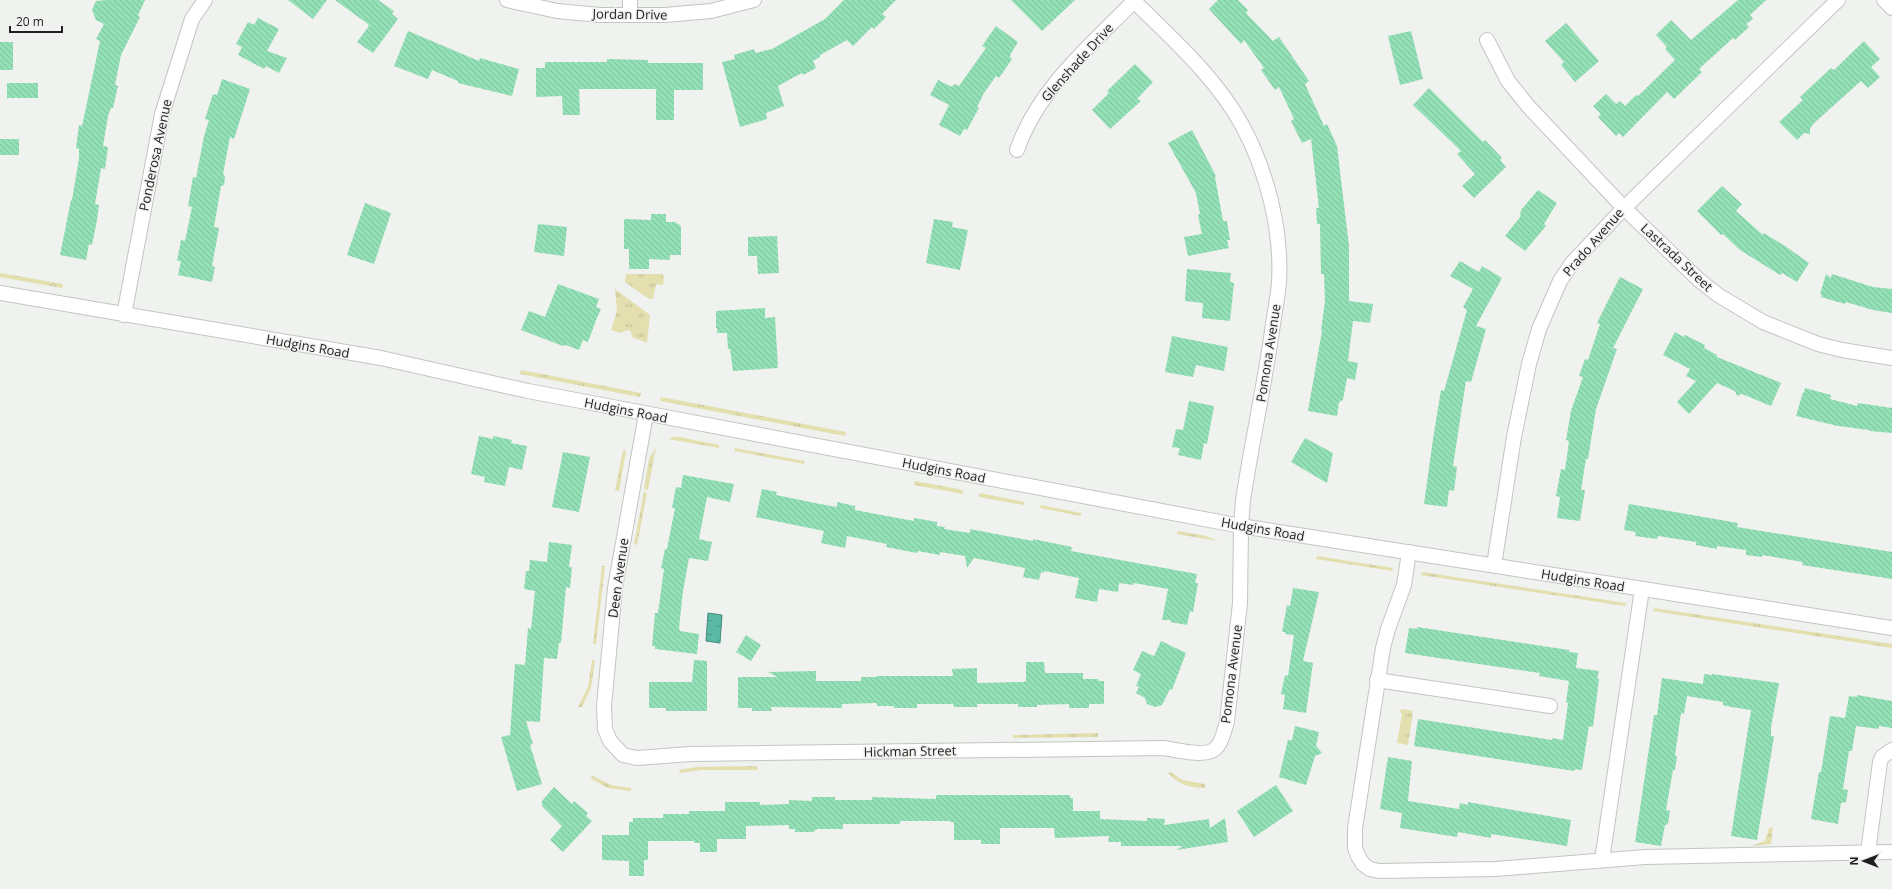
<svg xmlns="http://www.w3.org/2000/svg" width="1892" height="889" viewBox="0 0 1892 889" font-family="'Open Sans',sans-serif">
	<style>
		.grass { fill: url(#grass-tufts) }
		.water { fill: url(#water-ripples); stroke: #488b7c }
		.building { fill: url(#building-back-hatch) }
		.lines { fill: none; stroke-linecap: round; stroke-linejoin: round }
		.minor-casing { stroke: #c2c5c1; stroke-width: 16 }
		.minor { stroke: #fff; stroke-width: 14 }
		.labels { text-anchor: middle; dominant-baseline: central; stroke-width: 3; stroke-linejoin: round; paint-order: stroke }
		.street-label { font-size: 13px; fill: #1e1f1e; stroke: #eff2ee }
	</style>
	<defs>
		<pattern id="grass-tufts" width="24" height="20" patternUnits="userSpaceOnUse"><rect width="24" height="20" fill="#e3dfaf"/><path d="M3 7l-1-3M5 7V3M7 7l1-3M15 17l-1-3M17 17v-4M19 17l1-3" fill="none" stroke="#c2bf96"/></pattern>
		<pattern id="water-ripples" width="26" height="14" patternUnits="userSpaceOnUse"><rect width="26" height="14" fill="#5ab9a5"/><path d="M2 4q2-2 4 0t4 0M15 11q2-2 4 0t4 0" fill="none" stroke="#4a9686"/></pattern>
		<pattern id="building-back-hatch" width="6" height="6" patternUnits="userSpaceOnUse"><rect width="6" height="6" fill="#94e0b6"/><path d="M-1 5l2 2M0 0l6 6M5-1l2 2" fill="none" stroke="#7fc09c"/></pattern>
	</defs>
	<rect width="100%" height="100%" fill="#eff2ee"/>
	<!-- grass -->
	<g class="grass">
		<polygon points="0,273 63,284 62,288 0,277"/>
		<polygon points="626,274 662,274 664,277 663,285 656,284 653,299 649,299 625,282"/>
		<polygon points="615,289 650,315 647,343 632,337 631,332 628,330 620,333 611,330 617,311"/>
		<polygon points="521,370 641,393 640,397 520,374"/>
		<polygon points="661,397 846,432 845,436 660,401"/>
		<polygon points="674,437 679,437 719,445 719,448 668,439"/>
		<polygon points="656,447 648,490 644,489 649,459"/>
		<polygon points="735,448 805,461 804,464 734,451"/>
		<polygon points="623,450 626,451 619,491 615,490"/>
		<polygon points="915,481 963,490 963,494 914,485"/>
		<polygon points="644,492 647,493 637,545 634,544"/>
		<polygon points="980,493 1024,502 1024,505 979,497"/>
		<polygon points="1041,505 1081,513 1081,516 1040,508"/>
		<polygon points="1178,531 1206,536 1217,541 1177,534"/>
		<polygon points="1317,556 1393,568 1392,571 1316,559"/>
		<polygon points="602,566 605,566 596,644 593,644"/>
		<polygon points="1422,572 1626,603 1625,606 1421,575"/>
		<polygon points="1654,608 1892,644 1892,648 1653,611"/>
		<polygon points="592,660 595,661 591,688 582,707 578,707 588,687"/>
		<polygon points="1402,709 1413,711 1408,745 1397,743 1402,714 1399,711"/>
		<polygon points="1098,733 1098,737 1013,738 1013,735"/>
		<polygon points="757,766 758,770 702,770 680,773 679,770 697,767"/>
		<path d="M1171,772L1182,780L1205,784V788C1190,788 1178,784 1168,773Z"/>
		<polygon points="593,776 611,785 631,788 631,791 608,788 590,778"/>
		<polygon points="1773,827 1771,844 1751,846 1765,841 1769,828"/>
	</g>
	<!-- water -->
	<polygon class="water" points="708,613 722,615 720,643 706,641"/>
	<!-- building -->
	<g class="building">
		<polygon points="106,0 145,0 138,15 140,17 121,55 115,85 118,86 113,108 111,108 108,116 103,146 108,147 105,169 101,168 95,204 99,205 97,220 92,245 89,244 86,260 60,255 71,200 72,200 79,158 79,149 76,148 79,125 82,126 100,41 96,39 104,24 96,20 92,10 96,1"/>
		<polygon points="288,0 327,0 313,19"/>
		<polygon points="335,0 378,0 394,11 392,14 398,19 373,53 357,42 369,26 368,24"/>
		<polygon points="844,0 896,0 882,14 886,17 874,29 872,27 853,46 847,40 820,55 820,57 813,61 816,68 803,75 802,73 778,86 784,106 766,113 767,119 740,127 722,62 735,59 734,55 754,49 755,53 772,49 825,19"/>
		<polygon points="1011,0 1075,0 1042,31"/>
		<polygon points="1218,0 1238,0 1248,10 1246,13 1273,41 1279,37 1309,81 1305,84 1324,126 1327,124 1337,146 1349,246 1349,301 1373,304 1370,323 1353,321 1348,361 1358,363 1355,380 1347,378 1343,400 1339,402 1337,416 1308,411 1322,331 1321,331 1325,301 1324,274 1321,274 1320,224 1317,224 1316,208 1319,208 1311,139 1302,143 1291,121 1294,119 1279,87 1275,90 1261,70 1264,68 1244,40 1241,44 1209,9"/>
		<polygon points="1738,0 1766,0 1750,15 1753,19 1746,24 1749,27 1735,40 1733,38 1699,69 1702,72 1674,99 1667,92 1623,137 1619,133 1616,136 1598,117 1601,114 1593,106 1606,94 1616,104 1620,101 1625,106 1636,95 1638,96 1675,60 1665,49 1667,47 1656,35 1671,20 1691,40"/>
		<polygon points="258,18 279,29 267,51 287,58 279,73 266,66 264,69 238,55 242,47 236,44 248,22 254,25"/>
		<polygon points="1566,23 1599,61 1575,82 1561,65 1564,62 1545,41"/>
		<polygon points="996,26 1018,42 1010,55 1010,57 1012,59 999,78 996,76 984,93 977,107 979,108 967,130 964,129 960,136 939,125 949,105 930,95 938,80 952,87 954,84 959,86 986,48 982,46"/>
		<polygon points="408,31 479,61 480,58 519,69 512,96 458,83 458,81 432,70 428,79 394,66"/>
		<polygon points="1411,31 1423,79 1400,85 1388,36"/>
		<polygon points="1864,41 1880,59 1871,67 1880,77 1868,88 1861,81 1813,124 1810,129 1810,134 1804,133 1797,140 1779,122 1803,100 1800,97 1831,68 1834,70"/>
		<rect x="0" y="42" width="13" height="28"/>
		<polygon points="607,59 648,60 648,63 703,63 703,90 674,90 674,120 656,120 656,89 579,89 580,115 563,115 562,96 536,97 536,68 545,68 545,62 607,62"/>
		<polygon points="1135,64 1153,82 1137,99 1141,101 1110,129 1092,110 1109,93 1107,91"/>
		<polygon points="222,79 250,89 234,139 230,137 223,174 225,177 224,185 221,186 214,227 219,228 212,266 215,267 212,282 178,275 181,261 177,261 181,240 185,241 192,207 188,206 193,177 196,178 204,136 209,120 205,119 213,94 217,95"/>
		<rect x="7" y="83" width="31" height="15"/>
		<polygon points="1429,88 1483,142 1485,140 1502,158 1500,160 1506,167 1474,198 1462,186 1475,174 1457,154 1461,151 1413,105"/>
		<polygon points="1192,130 1216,176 1215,177 1223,221 1227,221 1230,240 1227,240 1229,248 1188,256 1184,237 1202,234 1198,215 1200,214 1196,193 1168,143"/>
		<rect x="0" y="139" width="19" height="16"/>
		<polygon points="1722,186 1742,204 1736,211 1763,235 1764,233 1785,246 1809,263 1797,282 1782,273 1780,275 1740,250 1723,234 1721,235 1697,211"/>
		<polygon points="1538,190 1557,203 1544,224 1546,226 1525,251 1505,236 1520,217 1521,210"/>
		<polygon points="365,203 391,213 374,264 347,255"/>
		<polygon points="651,214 666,214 666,222 675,222 681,226 681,255 670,255 670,260 649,259 649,269 629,269 629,249 624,249 624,219 651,220"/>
		<polygon points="934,219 953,222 952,227 968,230 960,270 926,263"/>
		<polygon points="538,224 567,227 564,256 534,252"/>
		<polygon points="777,236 779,273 758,274 757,256 748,256 748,237"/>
		<polygon points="1460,261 1479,272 1482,266 1502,278 1476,326 1486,329 1471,382 1466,381 1453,466 1457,467 1454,491 1449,490 1447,507 1424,504 1433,439 1441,390 1444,391 1467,310 1463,307 1473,289 1450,276"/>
		<polygon points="1187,269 1231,273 1230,282 1234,283 1230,321 1202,318 1203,303 1185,301"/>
		<polygon points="1826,274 1831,278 1832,274 1873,287 1892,289 1892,313 1873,310 1846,302 1845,304 1821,297 1822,295 1820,294"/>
		<polygon points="1620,277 1643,289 1613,348 1617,349 1596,409 1588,459 1586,459 1581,490 1585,490 1580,521 1557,518 1560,497 1556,496 1561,469 1565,470 1569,441 1566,440 1571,411 1583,377 1579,376 1585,359 1588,360 1600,324 1597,323"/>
		<polygon points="558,284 599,299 596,307 601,309 596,320 588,342 583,340 579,350 566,345 563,346 521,330 529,311 545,317"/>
		<polygon points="765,308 765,318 775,317 778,368 733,371 730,349 728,349 727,333 717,333 717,328 716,328 716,311"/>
		<polygon points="1675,332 1684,337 1685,335 1705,345 1704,348 1717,355 1717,357 1781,383 1771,406 1742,394 1737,396 1735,391 1717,383 1689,414 1677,402 1696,381 1686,376 1690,369 1663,355"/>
		<polygon points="1172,336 1228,347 1224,371 1196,365 1193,377 1165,372"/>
		<polygon points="1805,388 1831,395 1830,399 1857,406 1858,403 1892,408 1892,433 1870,431 1869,430 1838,426 1796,416 1803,392 1804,393"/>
		<polygon points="1189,401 1214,406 1207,444 1204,443 1201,460 1178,455 1180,448 1172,447 1176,429 1183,430"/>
		<polygon points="479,436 493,439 493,436 512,440 511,443 527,446 522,470 509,467 505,486 484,482 485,477 471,474"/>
		<polygon points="1305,438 1333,453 1327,483 1291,462"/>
		<polygon points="563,452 590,457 579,512 552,507"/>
		<polygon points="683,475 734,484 730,502 707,497 699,539 712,542 708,561 689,558 683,591 679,628 680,631 699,634 697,654 655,649 655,646 652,646 655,613 658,613 664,569 661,568 665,549 667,549 675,508 672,508 676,487 681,488"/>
		<polygon points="762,489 777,492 776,495 820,504 837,507 837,502 855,506 855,510 892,517 914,521 914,518 937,522 937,526 945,527 944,529 970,533 970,529 1033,541 1033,539 1072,547 1071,551 1197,574 1195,583 1198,583 1193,612 1190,611 1187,625 1170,622 1171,620 1162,620 1168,589 1134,583 1133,585 1119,583 1118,592 1099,589 1097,602 1075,598 1079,578 1044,571 1044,573 1041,572 1039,580 1023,577 1025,568 974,558 967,568 965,556 940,552 940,555 918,551 917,553 886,547 887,544 847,536 845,548 821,543 824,531 756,517"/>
		<polygon points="1629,504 1738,523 1737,527 1892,552 1892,579 1802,565 1803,562 1762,555 1762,557 1746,555 1746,550 1717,546 1717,549 1696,545 1696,542 1658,536 1657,539 1635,536 1636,532 1624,530"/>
		<polygon points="549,542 572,545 569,567 572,567 570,588 566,587 561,643 559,643 557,659 544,658 540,722 526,721 533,744 530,745 542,784 517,791 501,737 510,735 515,664 525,665 528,628 531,629 535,591 524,589 526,571 529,571 530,560 547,562"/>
		<polygon points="1293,588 1319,592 1303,661 1313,663 1306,713 1283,709 1285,695 1281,694 1285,675 1288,676 1294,635 1285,634 1286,632 1282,632 1287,605 1290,606"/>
		<polygon points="1417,627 1569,650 1569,652 1578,653 1576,668 1599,671 1597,679 1599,679 1593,727 1589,726 1582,770 1575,769 1574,771 1414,746 1418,719 1552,740 1552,738 1563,740 1568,703 1566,702 1569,681 1539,676 1540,673 1405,653 1409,628 1417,629"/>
		<polygon points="746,635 761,645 751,661 736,652"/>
		<polygon points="1161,641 1186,653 1172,690 1170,689 1162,705 1155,707 1147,704 1145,698 1136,693 1139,687 1136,686 1141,674 1133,670 1142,651 1154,656"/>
		<polygon points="694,660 707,661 707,711 666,711 666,708 649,708 649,682 692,682"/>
		<polygon points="1026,662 1044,662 1045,673 1083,673 1083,679 1098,679 1099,681 1104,681 1104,704 1089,704 1089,708 1069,708 1069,704 1037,705 1037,707 1018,707 1018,704 977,704 977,707 954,707 953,704 917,704 917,708 894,708 894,706 877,706 877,703 842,704 842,708 771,707 772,711 752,711 752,708 738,708 738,677 777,677 768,672 816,671 816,681 861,681 861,677 877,677 877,676 953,676 952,669 977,668 977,683 1023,682 1026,681"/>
		<polygon points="1704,674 1712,675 1712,674 1779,683 1771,727 1771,736 1774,736 1772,749 1757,840 1731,836 1751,710 1731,707 1723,705 1723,702 1687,696 1684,714 1681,713 1675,756 1677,756 1675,770 1673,770 1666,810 1670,811 1668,824 1665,825 1661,846 1635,842 1654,715 1657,715 1662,678 1703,684"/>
		<polygon points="1857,695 1892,701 1892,728 1879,726 1879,729 1856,726 1852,751 1849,751 1843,789 1848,790 1846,802 1841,803 1838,824 1811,819 1819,772 1821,772 1830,716 1845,718 1849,696 1857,697"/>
		<polygon points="1295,726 1319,732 1316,746 1322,753 1315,756 1306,785 1279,777 1288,740 1292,740"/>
		<polygon points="1388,757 1412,761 1408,801 1459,809 1460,803 1468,805 1468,802 1571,820 1567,846 1491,834 1491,838 1458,832 1457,837 1400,828 1402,813 1380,809"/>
		<polygon points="1276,785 1293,811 1254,837 1237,811"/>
		<polygon points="554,787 572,804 574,801 588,813 586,816 592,821 563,852 550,840 562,826 542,806 542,801"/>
		<polygon points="936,795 1070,795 1070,798 1073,798 1073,811 1100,811 1100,819 1147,821 1147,818 1165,819 1164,825 1209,819 1210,828 1225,818 1228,842 1176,850 1183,846 1121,846 1121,842 1108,842 1109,836 1055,838 1054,828 1000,828 1000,844 981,844 981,840 954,840 954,822 950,822 950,821 900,821 900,824 843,824 843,829 817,829 813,832 795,832 795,829 789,829 789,825 746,826 746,839 717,839 717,852 700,852 700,843 694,843 694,841 648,841 648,860 644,860 644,876 629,876 629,861 602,860 602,835 629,835 629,822 633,822 633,818 663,818 663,814 689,814 689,811 725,811 725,802 760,802 760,805 789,804 789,800 812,801 812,797 835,797 835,800 872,800 872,797 936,799"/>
	</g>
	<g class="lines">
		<defs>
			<g id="minor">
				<polyline points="507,0 557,11 600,15 665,15 711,11 754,0"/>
				<polyline points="630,0 630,15"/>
				<polyline points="1884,0 1892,8"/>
				<polyline points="1487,40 1508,81 1528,106 1624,208 1699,280 1718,295 1763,322 1818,344 1842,350 1892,358"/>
				<path d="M1017,150C1038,89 1090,46 1134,1"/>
				<polyline points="0,293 381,358 528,391 1241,526 1892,628"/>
				<polyline points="124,315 162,114 192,19 205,0"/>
				<path d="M646,414L615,588L604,706L605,729L610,741L623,755L637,758L691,754L1164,748C1176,750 1207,758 1216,748C1223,741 1224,730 1227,722L1240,603L1241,526L1243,500C1252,441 1265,383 1273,324C1275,310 1278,296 1279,282C1282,230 1267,171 1242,125C1215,76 1172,39 1133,0"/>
				<polyline points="1409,552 1404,585 1388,629 1383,648 1355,828 1355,848 1358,856 1363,864 1370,869 1379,871 1496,869 1645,857 1892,852"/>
				<polyline points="1494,565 1514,437 1529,364 1539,329 1560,281 1572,263 1624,208 1838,0"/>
				<polyline points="1377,680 1550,706"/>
				<polyline points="1868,852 1880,762 1882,757 1892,750"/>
				<polyline points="1602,860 1642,589"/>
			</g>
		</defs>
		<!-- minor casing -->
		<use href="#minor" class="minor-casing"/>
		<!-- minor -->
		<use href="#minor" class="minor"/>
	</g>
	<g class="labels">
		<!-- street labels -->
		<g class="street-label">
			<text transform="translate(630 14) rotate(1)">Jordan Drive</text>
			<text transform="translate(1077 62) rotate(-48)">Glenshade Drive</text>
			<text transform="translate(155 155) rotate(-78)">Ponderosa Avenue</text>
			<text transform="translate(1593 242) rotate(-49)">Prado Avenue</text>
			<text transform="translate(1677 257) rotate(43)">Lastrada Street</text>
			<text transform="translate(308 346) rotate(10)">Hudgins Road</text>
			<text transform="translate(1268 353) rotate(-81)">Pomona Avenue</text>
			<text transform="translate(626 410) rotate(11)">Hudgins Road</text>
			<text transform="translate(944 470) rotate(11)">Hudgins Road</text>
			<text transform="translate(1263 529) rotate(10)">Hudgins Road</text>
			<text transform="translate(618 578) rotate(-82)">Deen Avenue</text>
			<text transform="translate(1583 580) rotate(9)">Hudgins Road</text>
			<text transform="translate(1231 674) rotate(-83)">Pomona Avenue</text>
			<text transform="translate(910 751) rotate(-1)">Hickman Street</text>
		</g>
	</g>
	<!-- north arrow -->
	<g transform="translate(1864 861) rotate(270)" stroke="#eff2ee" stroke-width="3" paint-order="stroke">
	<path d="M0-3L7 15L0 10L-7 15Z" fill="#1e1f1e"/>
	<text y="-6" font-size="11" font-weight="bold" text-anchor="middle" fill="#1e1f1e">N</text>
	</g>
	<!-- scale -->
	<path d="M10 26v6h52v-6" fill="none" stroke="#1e1f1e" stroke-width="2"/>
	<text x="16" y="26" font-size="12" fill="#1e1f1e" stroke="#eff2ee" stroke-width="3" paint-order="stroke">20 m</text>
</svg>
